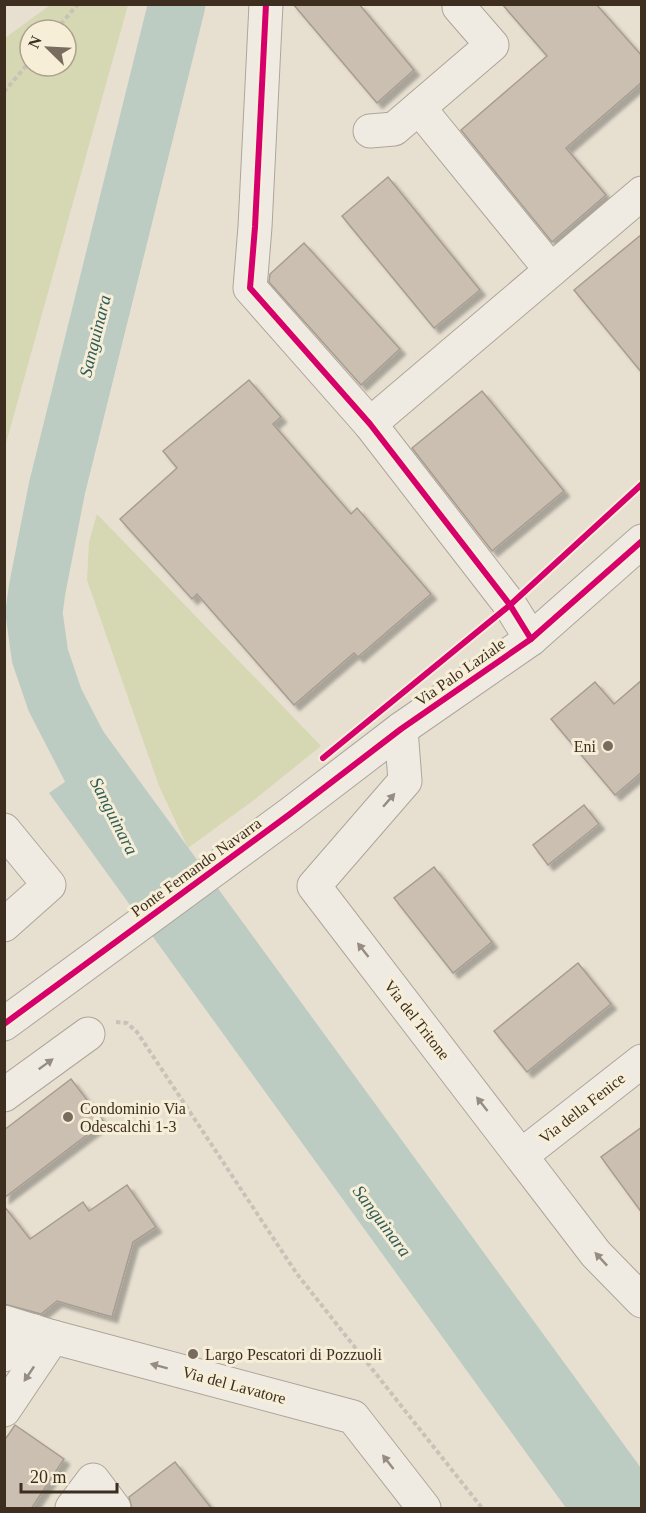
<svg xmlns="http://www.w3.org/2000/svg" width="646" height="1513" viewBox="0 0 646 1513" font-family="Georgia,serif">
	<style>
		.green { fill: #d6d7b3; fill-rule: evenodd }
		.water { fill: #bcccc2 }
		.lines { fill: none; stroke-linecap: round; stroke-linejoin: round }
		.river { stroke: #bcccc2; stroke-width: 57 }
		.building { fill: #cbbfb2; stroke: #a89c90; stroke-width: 1.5; filter: url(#shadow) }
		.minor-casing { stroke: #ada599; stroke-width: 35 }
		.path { stroke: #c8c2b9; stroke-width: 4; stroke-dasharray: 4.5 3; stroke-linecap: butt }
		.minor { stroke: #efebe3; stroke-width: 33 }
		.cycleway-casing { stroke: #f7eed8; stroke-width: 10 }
		.cycleway { stroke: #d6006c; stroke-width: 6 }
		.oneway { fill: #968c82 }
		.poi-dot { fill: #786c5e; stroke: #f7eed8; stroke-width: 2 }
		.labels { text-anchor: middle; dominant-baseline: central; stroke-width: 6; stroke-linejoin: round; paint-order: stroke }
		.street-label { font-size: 16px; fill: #3d2e20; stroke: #f7eed8 }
		.poi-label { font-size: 16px; fill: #3d2e20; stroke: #f7eed8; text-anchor: start }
		.water-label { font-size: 18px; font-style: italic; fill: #2f5d5a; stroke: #f7eed8 }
	</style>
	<defs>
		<filter id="shadow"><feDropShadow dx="5.5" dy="5.5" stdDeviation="1.5" flood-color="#0004"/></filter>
	</defs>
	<rect width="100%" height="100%" fill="#e7e0d1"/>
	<!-- green -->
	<g class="green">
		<path d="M50,5H128L5,447V38ZM30,30H66V66H30Z"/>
		<polygon points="97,514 321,746 254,800 188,848 159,786 87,580 89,542"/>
	</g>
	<!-- water -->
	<polygon class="water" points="95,720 641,1468 641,1508 566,1508 49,793 75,775 87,750"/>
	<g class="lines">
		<!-- river -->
		<polyline class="river" points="120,826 55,700 40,656 34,613 37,590 57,488 177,4"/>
	</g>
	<!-- building -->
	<g class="building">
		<polygon points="293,4 359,4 414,70 377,103"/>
		<polygon points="502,4 596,4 642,56 642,82 566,148 606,195 552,242 461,130 547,56"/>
		<polygon points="388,177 480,290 434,328 342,216"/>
		<polygon points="642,234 642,373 574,290"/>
		<polygon points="304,243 400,349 361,385 269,282 270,274"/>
		<polygon points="249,380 281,417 273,424 351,514 357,508 431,594 358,657 354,653 294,705 197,594 192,599 120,519 177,468 163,451"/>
		<polygon points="482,391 564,491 492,551 412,448"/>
		<polygon points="642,680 642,772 615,795 551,719 595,682 614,704"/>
		<polygon points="584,805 599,824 548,865 533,845"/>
		<polygon points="434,867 492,942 453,973 394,898"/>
		<polygon points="578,963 611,1004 527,1072 494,1031"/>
		<polygon points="71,1079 104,1122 4,1198 4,1130"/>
		<polygon points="642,1127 642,1213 601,1157"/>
		<polygon points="127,1185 156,1227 133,1242 112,1317 57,1301 41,1314 4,1304 4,1206 30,1239 83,1202 89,1211"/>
		<polygon points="15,1425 64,1459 31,1509 4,1509 4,1441"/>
		<polygon points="175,1462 212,1509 132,1509 129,1497"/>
	</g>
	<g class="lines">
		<defs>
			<g id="minor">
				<polyline points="266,4 255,227 250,288 370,424 510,605 531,639"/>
				<polyline points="419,108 551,270"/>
				<polyline points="370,131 394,129 492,45 459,7 462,4"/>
				<polyline points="370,424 642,193"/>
				<polyline points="401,729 405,781 314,886 596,1254 642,1301"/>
				<polyline points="4,830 49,885 4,925"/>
				<polyline points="4,1024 290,814 401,729 531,639 642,541"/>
				<polyline points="4,1095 88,1034"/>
				<polyline points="522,1155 642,1061"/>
				<polyline points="4,1322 53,1337 353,1417 424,1508"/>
				<polyline points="4,1355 34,1331"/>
				<polyline points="4,1410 53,1337"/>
				<polyline points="72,1508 93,1480 114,1508"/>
			</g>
		</defs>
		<!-- minor casing -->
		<use href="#minor" class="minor-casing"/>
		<!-- path -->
		<g class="path">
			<polyline points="56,30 78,4"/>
			<polyline points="4,92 30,61"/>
			<polyline points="116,1022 127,1023 137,1032 297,1274 482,1508"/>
		</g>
		<!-- minor -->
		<use href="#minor" class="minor"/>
		<defs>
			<g id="cycleway">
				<polyline points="266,4 255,227 250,288 370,424 510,605 531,639"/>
				<polyline points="323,758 510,605 642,484"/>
				<polyline points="4,1024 290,814 401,729 531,639 642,541"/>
			</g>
		</defs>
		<!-- cycleway casing -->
		<use href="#cycleway" class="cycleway-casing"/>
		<!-- cycleway -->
		<use href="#cycleway" class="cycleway"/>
	</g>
	<!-- one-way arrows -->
	<defs><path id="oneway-solid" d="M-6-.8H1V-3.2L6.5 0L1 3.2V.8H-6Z" transform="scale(1.5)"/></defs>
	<g class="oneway">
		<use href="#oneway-solid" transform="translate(389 800) rotate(-49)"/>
		<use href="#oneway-solid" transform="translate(363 950) rotate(-128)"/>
		<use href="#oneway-solid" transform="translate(46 1064) rotate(-36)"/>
		<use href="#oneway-solid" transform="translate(482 1104) rotate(-128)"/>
		<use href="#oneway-solid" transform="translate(601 1259) rotate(-133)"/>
		<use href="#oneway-solid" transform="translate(159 1366) rotate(-165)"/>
		<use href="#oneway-solid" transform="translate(29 1374) rotate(124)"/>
		<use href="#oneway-solid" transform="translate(388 1462) rotate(-128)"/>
	</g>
	<!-- markers -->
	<g class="poi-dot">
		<circle cx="608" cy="746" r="6"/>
		<circle cx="68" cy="1117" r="6"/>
		<circle cx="193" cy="1354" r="6"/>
	</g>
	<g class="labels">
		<!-- street labels -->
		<g class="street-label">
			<text transform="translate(460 672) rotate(-35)">Via Palo Laziale</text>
			<text transform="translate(196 867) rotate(-36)">Ponte Fernando Navarra</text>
			<text transform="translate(417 1020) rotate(52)">Via del Tritone</text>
			<text transform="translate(582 1108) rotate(-38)">Via della Fenice</text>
			<text transform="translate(234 1385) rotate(15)">Via del Lavatore</text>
		</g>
		<!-- poi labels -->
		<g class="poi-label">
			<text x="596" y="746" text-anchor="end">Eni</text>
			<text x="80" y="1108">Condominio Via<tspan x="80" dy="18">Odescalchi 1-3</tspan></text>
			<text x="205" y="1354">Largo Pescatori di Pozzuoli</text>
		</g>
		<!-- water labels -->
		<g class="water-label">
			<text transform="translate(95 336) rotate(-76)">Sanguinara</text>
			<text transform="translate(114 816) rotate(63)">Sanguinara</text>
			<text transform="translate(382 1221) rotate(53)">Sanguinara</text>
		</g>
	</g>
	<!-- border -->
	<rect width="646" height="1513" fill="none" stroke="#3d2e20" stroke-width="12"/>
	<!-- north arrow -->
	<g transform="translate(48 48) rotate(294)"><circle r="28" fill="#f7eed8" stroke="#ada18e" stroke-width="1.5"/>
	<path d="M0-4.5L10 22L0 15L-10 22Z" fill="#786c5e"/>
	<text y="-9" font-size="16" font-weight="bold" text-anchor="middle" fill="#3d2e20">N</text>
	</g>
	<!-- scale -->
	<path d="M21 1483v9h96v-9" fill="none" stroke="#3d2e20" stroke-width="3"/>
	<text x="30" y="1483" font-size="18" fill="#3d2e20" stroke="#f7eed8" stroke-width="4.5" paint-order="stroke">20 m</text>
</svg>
